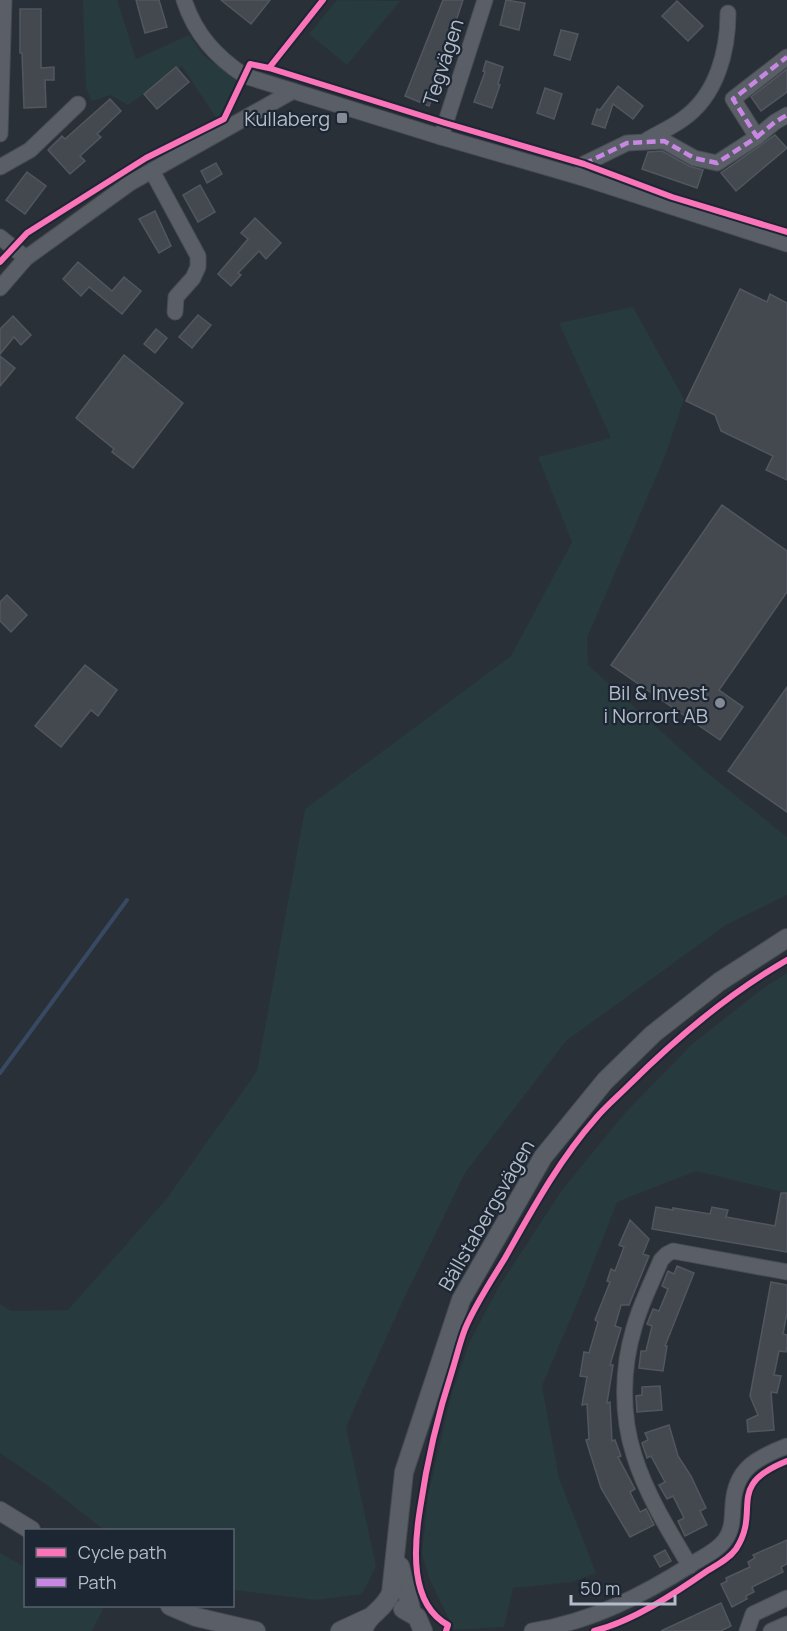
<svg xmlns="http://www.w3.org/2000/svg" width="787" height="1631" viewBox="0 0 787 1631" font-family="Manrope,sans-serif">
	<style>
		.green { fill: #273a3e }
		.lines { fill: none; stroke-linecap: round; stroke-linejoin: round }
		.stream { stroke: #384963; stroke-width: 4 }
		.building { fill: #444950; stroke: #52575f; stroke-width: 1.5 }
		.minor-casing { stroke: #484c53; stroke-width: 17 }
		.tertiary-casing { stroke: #484c53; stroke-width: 20 }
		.minor { stroke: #5a5e66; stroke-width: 15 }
		.tertiary { stroke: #5a5e66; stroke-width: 18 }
		.quiet { stroke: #c787e3; stroke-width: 4.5; stroke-dasharray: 9 4.5; stroke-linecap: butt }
		.cycleway-casing { stroke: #1d2633; stroke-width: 10 }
		.cycleway { stroke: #fb73b8; stroke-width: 6 }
		.poi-dot { fill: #848b96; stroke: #1d2633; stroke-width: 2 }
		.labels { text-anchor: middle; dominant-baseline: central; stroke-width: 4.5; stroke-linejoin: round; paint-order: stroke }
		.street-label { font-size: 20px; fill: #b4bcc9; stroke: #1d2633 }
		.poi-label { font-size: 20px; fill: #b4bcc9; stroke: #1d2633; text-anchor: end }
	</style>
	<rect width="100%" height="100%" fill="#2a3038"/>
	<!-- green -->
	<g class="green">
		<polygon points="83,0 117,0 136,59 189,35 204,56 237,80 223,115 217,119 182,66 128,105 110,95 92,101 86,88"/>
		<polygon points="337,0 400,1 347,65 309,34"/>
		<polygon points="633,307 684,399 665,456 587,638 588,665 705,771 787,837 787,895 726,925 566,1041 465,1173 400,1307 346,1427 376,1566 362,1594 316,1600 233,1590 232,1530 104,1530 48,1486 0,1453 0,1304 11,1311 68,1310 168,1197 257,1071 305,809 511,656 572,542 538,457 611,438 559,323"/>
		<polygon points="787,973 787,1193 696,1171 617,1202 584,1287 542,1386 559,1478 596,1573 572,1582 513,1588 504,1627 454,1630 429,1578 422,1554 428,1495 451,1396 469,1343 498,1288 562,1190 624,1114 691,1045 762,989"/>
		<polygon points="0,1553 25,1567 26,1606 96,1606 103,1609 92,1631 0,1631"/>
	</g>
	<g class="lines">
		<!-- stream -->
		<polyline class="stream" points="0,1073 127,900"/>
	</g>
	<!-- building -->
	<g class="building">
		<polygon points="136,0 159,0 167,27 145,33"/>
		<polygon points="221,0 270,0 251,24"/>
		<polygon points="443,0 463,0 438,75 441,76 429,106 405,96"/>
		<polygon points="506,0 525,3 519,30 500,25"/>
		<polygon points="677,1 703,26 688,41 662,16"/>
		<polygon points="20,9 41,9 41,68 54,67 54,80 45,80 46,107 24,108 22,53 20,53"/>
		<polygon points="561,30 578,34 570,60 554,55"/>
		<polygon points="486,61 503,67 498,84 500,85 492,108 474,102 485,72 483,71"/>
		<polygon points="176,67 189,82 157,109 144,94"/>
		<polygon points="787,69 787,92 761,111 751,97"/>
		<polygon points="618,86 643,106 633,119 613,104 605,128 592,124 597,109 600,110"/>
		<polygon points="545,88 562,94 554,119 537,113"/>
		<polygon points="110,99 121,111 97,134 101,137 80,156 85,161 70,174 48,150 62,136 65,139"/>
		<polygon points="775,135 787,148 736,191 721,173"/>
		<polygon points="662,151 689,166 703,170 697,188 642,169 648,152"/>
		<polygon points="216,163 222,174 207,183 201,171"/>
		<polygon points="27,172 46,186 25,214 6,200"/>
		<polygon points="200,185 215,212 198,222 183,195"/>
		<polygon points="155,211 171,246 159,253 139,219"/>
		<polygon points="255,218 281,243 266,259 259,251 238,273 241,275 231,286 218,274 248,239 241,233"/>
		<polygon points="78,262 112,291 124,277 141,291 122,314 89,287 81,296 63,279"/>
		<polygon points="740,289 767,302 770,294 787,303 787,480 766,470 773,456 721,431 715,415 686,401"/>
		<polygon points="198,315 211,325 192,348 179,337"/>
		<polygon points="13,316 31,335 21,345 14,337 0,354 0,329"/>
		<polygon points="156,329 167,338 155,353 144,344"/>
		<polygon points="124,355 183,403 133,468 112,452 114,449 76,418"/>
		<polygon points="0,356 15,368 0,386"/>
		<polygon points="722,505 787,551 787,592 719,690 743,707 720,740 611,665"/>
		<polygon points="7,595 27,615 11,632 0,621 0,602"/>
		<polygon points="85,665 117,690 98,716 91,710 61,747 35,726"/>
		<polygon points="787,687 787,812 728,771"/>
		<polygon points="781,1193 787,1193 787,1252 652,1229 656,1207 673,1210 673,1208 710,1214 712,1207 728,1210 726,1217 775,1226"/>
		<polygon points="630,1220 649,1239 643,1254 649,1256 629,1305 621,1305 615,1326 621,1328 610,1365 613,1365 607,1403 610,1402 612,1441 615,1440 621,1456 618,1457 635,1489 630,1492 640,1512 646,1509 654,1525 630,1537 601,1488 586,1440 589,1439 587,1404 582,1405 587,1377 580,1376 584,1352 589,1353 598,1322 595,1320 610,1282 607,1281 611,1269 615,1271 624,1247 619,1245"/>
		<polygon points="677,1266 694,1273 665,1346 667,1346 663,1371 639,1368 641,1351 646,1351 652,1326 647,1324 653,1309 659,1311 668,1289 662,1286 668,1271 674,1274"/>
		<polygon points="771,1282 787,1285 787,1313 783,1334 787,1335 787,1346 786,1352 779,1351 774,1375 781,1376 777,1393 771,1392 774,1430 748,1432 747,1420 758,1415 750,1396"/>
		<polygon points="660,1386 662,1410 637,1412 636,1396 642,1395 642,1387"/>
		<polygon points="669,1425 678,1456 691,1476 706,1508 700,1511 707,1525 685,1536 678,1521 684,1518 673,1496 667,1499 659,1485 665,1482 651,1456 647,1458 642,1443 648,1440 645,1433"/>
		<polygon points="787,1540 787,1564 781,1567 783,1572 752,1587 754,1592 746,1596 747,1599 732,1607 721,1584 727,1581 726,1578 750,1567 748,1562 755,1558 753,1555"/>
		<polygon points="665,1550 671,1561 660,1567 654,1556"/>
		<polygon points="721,1603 731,1626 721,1631 661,1631"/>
	</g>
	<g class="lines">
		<defs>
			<g id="minor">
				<path d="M184,0C195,34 216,57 245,76L441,137L580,177L787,244"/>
				<polyline points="0,134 4,0"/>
				<polyline points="441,137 485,0"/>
				<polyline points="757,137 775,122 787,115"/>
				<path d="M647,140C659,133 672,127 683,119C717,95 728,51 728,13"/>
				<polyline points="0,167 30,150 78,104"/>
				<polyline points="152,171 198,256 198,267 193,278 176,297 175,312"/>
				<polyline points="580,177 584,164 627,143 664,141 694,158 717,163 757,137 733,99 787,57"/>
				<polyline points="0,237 26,258"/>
				<polyline points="0,288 26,258 130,183 293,91"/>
				<path d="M690,1566C669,1531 646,1494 634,1455C621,1415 622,1368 634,1328C640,1305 652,1282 661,1260L667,1254L673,1251L787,1272"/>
				<path d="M532,1631C590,1622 642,1596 692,1564C703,1557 717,1551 725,1540C733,1529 732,1518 733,1505C735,1469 756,1458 787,1446"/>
				<polyline points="747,1631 753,1614 787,1598"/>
				<polyline points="771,1631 787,1624"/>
			</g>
			<g id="tertiary">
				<polyline points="0,1511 31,1530"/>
				<polyline points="400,1566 412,1613"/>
				<polyline points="170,1606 196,1617 256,1631"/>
				<polyline points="403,1609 417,1617 423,1631"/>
				<polyline points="340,1631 368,1618"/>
				<path d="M363,1631C369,1612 383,1612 391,1593L404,1472L461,1300L543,1157L605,1081L653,1034L719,982L787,938"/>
			</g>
		</defs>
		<!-- minor casing -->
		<use href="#minor" class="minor-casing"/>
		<!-- tertiary casing -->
		<use href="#tertiary" class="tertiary-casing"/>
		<!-- minor -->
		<use href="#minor" class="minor"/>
		<!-- tertiary -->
		<use href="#tertiary" class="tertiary"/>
		<!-- quiet -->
		<g class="quiet">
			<polyline points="757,137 775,122 787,115"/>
			<polyline points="584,164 627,143 664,141 694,158 717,163 757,137 733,99 787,57"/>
		</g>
		<defs>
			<g id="cycleway">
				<polyline points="269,68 323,0"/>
				<polyline points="0,262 27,233 146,158 224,119 250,64 269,68 445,123 584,164 672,197 787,232"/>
				<path d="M446,1631L448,1625C409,1604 414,1546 420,1509C427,1461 438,1414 453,1368C457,1355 460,1342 465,1329C475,1305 491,1281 505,1258C532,1210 559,1160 596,1118C605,1107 617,1097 628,1086C676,1038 728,994 787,960"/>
				<path d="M594,1631C633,1621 674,1594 707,1571C717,1565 729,1559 736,1549C762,1509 724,1486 787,1461"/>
			</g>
		</defs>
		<!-- cycleway casing -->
		<use href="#cycleway" class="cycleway-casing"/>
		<!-- cycleway -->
		<use href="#cycleway" class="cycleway"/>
	</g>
	<!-- markers -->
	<g class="poi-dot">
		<rect x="336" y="112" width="12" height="12" rx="3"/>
		<circle cx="720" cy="703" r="6"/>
	</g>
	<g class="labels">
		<!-- street labels -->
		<g class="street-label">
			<text transform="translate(443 62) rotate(-72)">Tegvägen</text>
			<text transform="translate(486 1215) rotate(-60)">Bällstabergsvägen</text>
		</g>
		<!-- poi labels -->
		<g class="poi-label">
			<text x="330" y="118">Kullaberg</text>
			<text x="708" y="692">Bil &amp; Invest<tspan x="708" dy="23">i Norrort AB</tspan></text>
		</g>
	</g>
	<!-- legend -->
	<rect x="24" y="1529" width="210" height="78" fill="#1d2633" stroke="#59626f" stroke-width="1.5"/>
	<rect x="36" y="1548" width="30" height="9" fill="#fb73b8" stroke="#59626f" stroke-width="1.5"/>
	<text x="78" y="1559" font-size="18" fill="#b4bcc9">Cycle path</text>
	<rect x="36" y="1578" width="30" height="9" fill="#c787e3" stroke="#59626f" stroke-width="1.5"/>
	<text x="78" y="1589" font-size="18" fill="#b4bcc9">Path</text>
	<!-- scale -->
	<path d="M571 1595v9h104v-9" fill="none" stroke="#b4bcc9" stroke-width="3"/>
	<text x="580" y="1595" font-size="18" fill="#b4bcc9" stroke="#1d2633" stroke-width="4.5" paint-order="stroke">50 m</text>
</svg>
